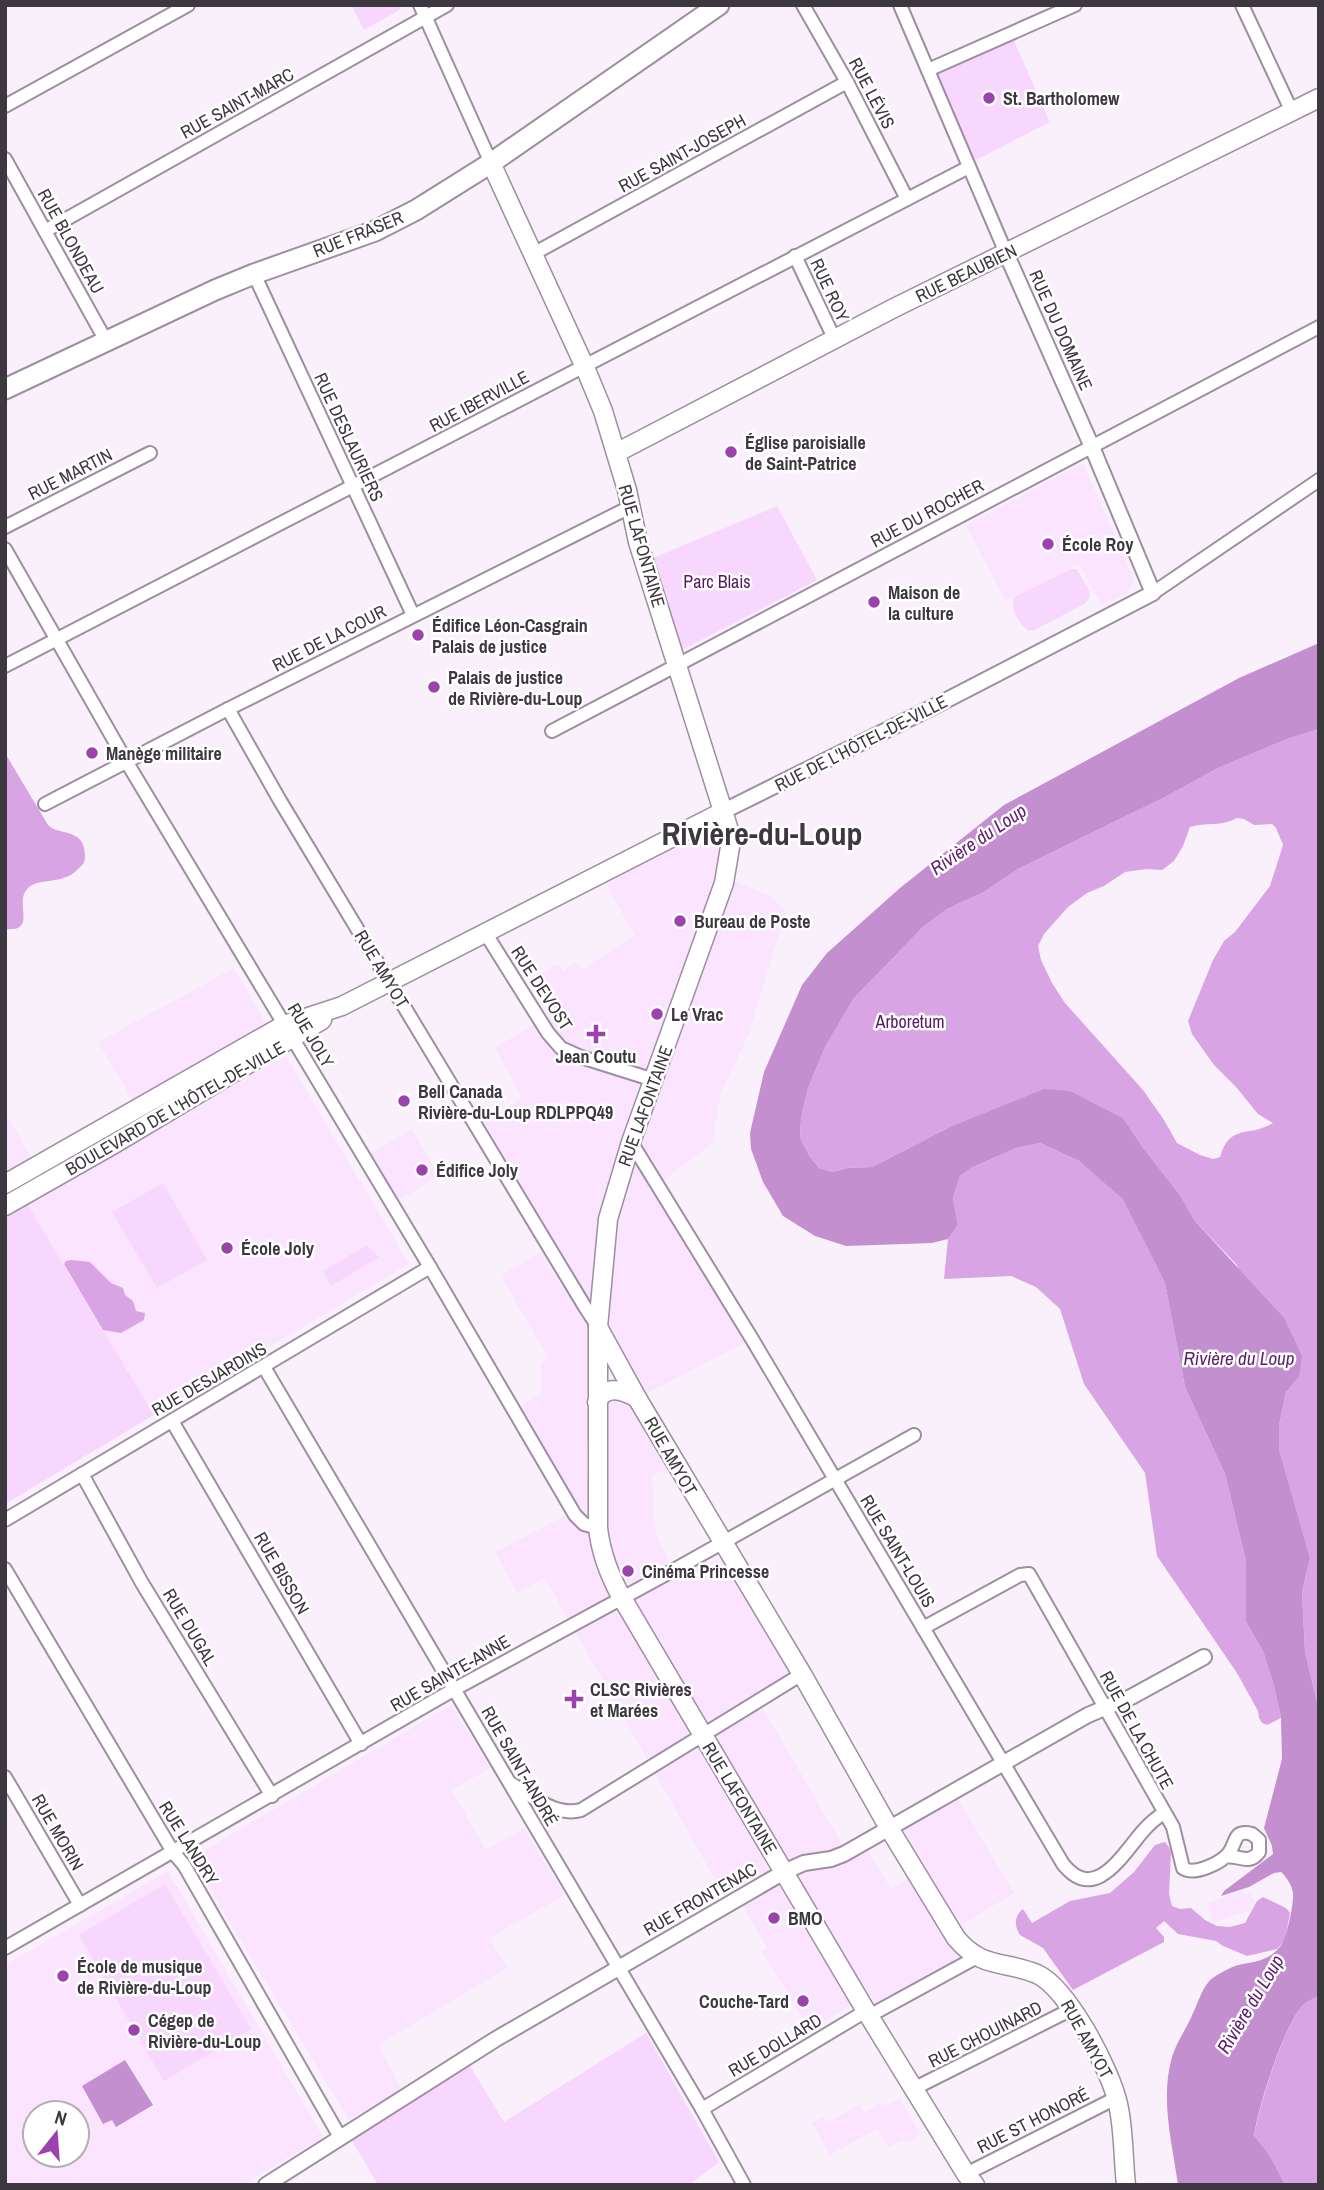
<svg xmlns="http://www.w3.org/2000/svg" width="1324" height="2190" viewBox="0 0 1324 2190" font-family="'Archivo Narrow',sans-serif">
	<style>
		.built { fill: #fbe4ff; fill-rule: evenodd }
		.green { fill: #f8d7fe }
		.forest { fill: #d9a4e4; fill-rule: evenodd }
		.water { fill: #c38fce }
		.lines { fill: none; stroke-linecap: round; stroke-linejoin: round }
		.minor-casing { stroke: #9e8ea1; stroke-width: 16 }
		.tertiary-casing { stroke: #9e8ea1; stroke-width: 18 }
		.secondary-casing { stroke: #9e8ea1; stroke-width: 21 }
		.primary-casing { stroke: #9e8ea1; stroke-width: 23 }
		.minor { stroke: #fff; stroke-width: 12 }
		.tertiary { stroke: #fff; stroke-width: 14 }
		.secondary { stroke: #fff; stroke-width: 18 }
		.primary { stroke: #fff; stroke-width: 19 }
		.poi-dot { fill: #9c42ae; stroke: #fff; stroke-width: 2.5 }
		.labels { text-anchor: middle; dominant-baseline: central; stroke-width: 5; stroke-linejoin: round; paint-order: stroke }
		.street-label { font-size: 18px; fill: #3d373f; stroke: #fff }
		.poi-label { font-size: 18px; font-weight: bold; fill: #3d373f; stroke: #fff; text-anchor: start }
		.park-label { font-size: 18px; fill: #571863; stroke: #fff }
		.water-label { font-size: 19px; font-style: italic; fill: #61226d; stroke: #fff }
		.town-label { font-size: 32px; font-weight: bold; fill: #3d373f; stroke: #fff }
	</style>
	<rect width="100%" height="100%" fill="#faf0fc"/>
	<!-- built -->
	<g class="built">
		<polygon points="1083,463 1134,579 1127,594 1102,605 1078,564 1005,601 966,525"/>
		<polygon points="719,822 725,849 719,875 771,896 786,911 748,1036 721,1092 712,1144 657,1185 752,1339 644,1395 608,1331 608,1297 611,1292 615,1227 592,1301 590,1301 574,1278 482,1122 522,1098 495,1048 549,1015 530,980 558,964 563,971 576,962 583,970 634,935 604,879"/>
		<polygon points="234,968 266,1024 133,1101 98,1042"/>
		<polygon points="286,1056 409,1264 154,1415 27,1204"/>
		<polygon points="5,1112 32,1159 5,1174"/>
		<polygon points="412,1129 439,1176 399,1200 371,1153"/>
		<polygon points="540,1252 580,1315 591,1327 587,1463 588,1495 591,1501 593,1524 583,1517 519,1407 541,1394 541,1363 548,1358 501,1276"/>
		<polygon points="606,1397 629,1401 669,1468 652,1476 654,1521 656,1533 675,1574 722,1558 737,1550 807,1671 758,1700 845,1849 867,1849 891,1889 911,1877 961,1955 959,1959 875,2003 870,1995 809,2029 762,1951 767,1948 735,1893 726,1899 545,1578 517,1593 495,1552 566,1515 578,1529 592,1533 591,1549 609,1591 610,1547 605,1521"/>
		<polygon points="451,1705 490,1768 452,1790 486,1850 524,1828 564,1895 490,1938 507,1968 378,2045 402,2089 349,2120 191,1858"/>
		<polygon points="958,1799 1014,1893 960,1926 903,1830"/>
		<path d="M168,1871L323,2137L242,2185H5V1965ZM35,2113H77V2155H35Z"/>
		<polygon points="1243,1891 1245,1895 1251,1893 1255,1903 1249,1905 1251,1910 1213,1923 1207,1903"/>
		<polygon points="900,2099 920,2134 909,2142 903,2140 889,2147 877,2129 830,2155 812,2123 824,2117 828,2122 859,2105 864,2113 882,2102 885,2106"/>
	</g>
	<!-- green -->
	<g class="green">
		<polygon points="351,5 400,5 401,9 364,30"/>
		<polygon points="1011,34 1050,122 974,161 933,70"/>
		<polygon points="777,506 817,580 682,650 653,558"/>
		<path d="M1070,569H1077L1089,590L1090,597L1086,603L1035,630L1028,631C1018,622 1010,610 1014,597Z"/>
		<polygon points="163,1183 207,1260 157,1288 112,1212"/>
		<polygon points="27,1204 154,1415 5,1504 5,1217"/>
		<polygon points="367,1245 379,1257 331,1286 323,1271"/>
		<polygon points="165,1884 251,2029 164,2081 79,1935"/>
		<polygon points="646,2033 719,2162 689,2185 378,2185 351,2139 469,2064 504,2122"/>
	</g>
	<!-- forest -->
	<g class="forest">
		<path d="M1319,729V1711L1305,1652L1302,1592L1310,1558L1279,1449V1426L1286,1392L1299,1377L1236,1264L1195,1221L1180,1195L1144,1149L1124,1119L948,1128L872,1167L847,1168L833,1172L819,1168L810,1157L800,1138L801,1118L808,1088L825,1047L854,998L923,927L947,909L984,892L1018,869L1167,796L1218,768L1287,739ZM1237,818L1244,819L1254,825L1272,824L1276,828L1283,845L1270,886L1235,932L1224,941L1213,960L1188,1021L1192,1034L1214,1065L1236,1087L1258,1114L1273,1123C1249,1138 1230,1123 1220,1157L1213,1159L1200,1155L1177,1143L1164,1120L1143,1090L1065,1003L1052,983L1041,960L1038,946L1044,934L1068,907L1087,893L1104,886L1125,872L1146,869L1162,870L1174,861L1183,846L1190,827C1206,822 1221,827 1237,818Z"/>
		<path d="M5,753L48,825C57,834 73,830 81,841C84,845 85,852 85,857C85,864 81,866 77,870C63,885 38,877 27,889C14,904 38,932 5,929Z"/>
		<polygon points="1040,1143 1079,1161 1123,1198 1165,1283 1185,1387 1225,1474 1246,1561 1246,1622 1263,1651 1274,1686 1281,1718 1267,1725 1262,1723 1259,1718 1258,1711 1237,1673 1157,1556 1145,1473 1084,1384 1060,1309 1036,1287 1011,1276 944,1279 948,1239 958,1225 953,1198 960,1176 971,1168 1016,1148"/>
		<polygon points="71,1260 90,1262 111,1283 123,1288 125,1295 133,1301 136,1311 145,1313 144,1320 121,1333 103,1330 64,1264 66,1261"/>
		<path d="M1165,1842L1169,1847L1171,1853L1169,1894L1172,1906L1180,1909L1191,1908L1205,1920L1217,1926L1230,1927L1245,1923L1257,1901L1263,1897L1286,1908L1290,1913L1285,1940L1277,1949L1247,1956L1223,1946L1216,1941L1178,1934L1164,1921L1156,1928L1164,1937V1942L1073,1990L1043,1948L1020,1935C1014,1926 1014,1916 1023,1909L1032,1923L1070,1901L1110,1893L1134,1872L1155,1845Z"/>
		<path d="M1319,1996V2185H1285L1254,2136C1259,2107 1284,2023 1304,2004C1308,2001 1314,1998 1319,1996Z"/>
	</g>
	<!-- water -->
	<g class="water">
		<path d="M1319,643V729L1287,739L1218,768L1167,796L1018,869L984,892L947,909L923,927L854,998L825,1047L808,1088L801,1118L800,1138L810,1157L819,1168L833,1172L847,1168L872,1167L948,1128L1044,1089L1070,1091L1124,1119L1144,1149L1180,1195L1195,1221L1284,1318L1302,1356L1299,1377L1286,1392L1279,1426V1449L1310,1558L1302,1592L1305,1652L1319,1711V1996C1314,1998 1308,2001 1304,2004C1284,2023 1258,2108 1254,2136L1269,2155L1285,2185H1178C1172,2142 1160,2099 1172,2057C1177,2041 1187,2028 1193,2013C1199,2001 1203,1984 1214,1977C1222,1972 1234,1965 1243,1964C1260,1961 1274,1958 1283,1942C1287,1935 1294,1903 1293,1894C1293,1887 1286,1876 1281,1872L1274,1873L1249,1887L1221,1896L1224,1891L1273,1854L1272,1846L1264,1828L1282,1759L1281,1718L1274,1686L1263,1651L1246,1622V1561L1225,1474L1185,1387L1165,1283L1123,1199L1079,1161L1040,1143L1016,1148L971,1168L960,1176L953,1198L958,1225L948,1239L932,1243L846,1246L815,1236L783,1216L763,1182L751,1149L750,1133L764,1072L802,985L827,953L900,888L1004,805L1239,678Z"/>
		<polygon points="125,2060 153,2105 116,2127 112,2120 103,2124 82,2086"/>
	</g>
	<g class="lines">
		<defs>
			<g id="minor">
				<polyline points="420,5 491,163"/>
				<polyline points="803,5 847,82 907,199"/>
				<polyline points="900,5 1006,253"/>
				<polyline points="1242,5 1292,112"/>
				<polyline points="928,70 1075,5"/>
				<polyline points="5,106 188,5"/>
				<polyline points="5,159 106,341"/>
				<polyline points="45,231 447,5"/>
				<polyline points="533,254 847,82"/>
				<polyline points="795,256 834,338"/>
				<polyline points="254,274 413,615"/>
				<polyline points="5,527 150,453"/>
				<polyline points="5,549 126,761 430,1267 575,1515 584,1524 598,1528"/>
				<polyline points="1153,593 1319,480"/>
				<polyline points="5,666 969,167"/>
				<polyline points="228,709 279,799 585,1307 598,1327"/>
				<polyline points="552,731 1319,327"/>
				<polyline points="45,804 228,709 630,507"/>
				<polyline points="486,934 548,1033 561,1048 581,1057 654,1080"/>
				<path d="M631,1142L752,1339L1063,1864C1095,1904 1122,1855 1143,1831C1149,1824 1156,1818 1164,1813"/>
				<polyline points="264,1367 702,2109 744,2185"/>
				<polyline points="172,1421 361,1744"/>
				<polyline points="82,1474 142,1583 272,1796"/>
				<polyline points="5,1520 430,1267"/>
				<polyline points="5,1569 173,1852 184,1865 340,2137"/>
				<path d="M923,1628L1020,1575L1029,1574L1173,1827L1183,1868C1194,1876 1221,1863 1229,1853C1237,1842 1233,1829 1252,1834L1259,1840V1852C1249,1866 1238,1854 1225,1857"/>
				<polyline points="5,1777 80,1905"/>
				<path d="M512,1784C531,1796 557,1817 581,1810L802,1674"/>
				<polyline points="5,1948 453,1690 672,1571 914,1435"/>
				<polyline points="869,2016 977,1957"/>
				<polyline points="913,2089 1072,2009"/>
				<polyline points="702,2109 866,2011"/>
				<polyline points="966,2174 1116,2098"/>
			</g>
			<g id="tertiary">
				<polyline points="724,811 939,704 1153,593 1092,447 1006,253"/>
				<polyline points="266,2185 496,2039 784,1872 804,1863 831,1859 844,1854 1088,1715 1131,1697 1204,1657"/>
			</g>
			<g id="secondary">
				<path d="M491,163L584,365L603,411L627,490L638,542L728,827L730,847L724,883L631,1142L608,1219L598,1327V1528C601,1554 609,1575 622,1598L866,2011L966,2174L975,2185"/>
				<polyline points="616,453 892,309 1319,98"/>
				<polyline points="5,1184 284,1025 342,1006 724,811"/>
				<polyline points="5,1206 114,1144 322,1020"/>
				<path d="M598,1327L637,1398L802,1674L889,1828L956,1938C983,1970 1004,1960 1037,1974C1068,1988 1111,2071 1118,2104C1124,2130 1123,2158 1126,2185"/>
				<path d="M597,1402C605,1384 623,1390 637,1398"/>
			</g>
			<polyline id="primary" points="5,389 215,290 254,274 375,231 416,210 491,163 719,5"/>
		</defs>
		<!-- minor casing -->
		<use href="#minor" class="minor-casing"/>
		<!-- tertiary casing -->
		<use href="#tertiary" class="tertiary-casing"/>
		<!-- secondary casing -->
		<use href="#secondary" class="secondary-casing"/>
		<!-- primary casing -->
		<use href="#primary" class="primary-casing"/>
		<!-- minor -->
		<use href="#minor" class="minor"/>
		<!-- tertiary -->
		<use href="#tertiary" class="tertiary"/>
		<!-- secondary -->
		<use href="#secondary" class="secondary"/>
		<!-- primary -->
		<use href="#primary" class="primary"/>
	</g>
	<!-- markers -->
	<g class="poi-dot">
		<circle cx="989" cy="98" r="7"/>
		<circle cx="731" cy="452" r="7"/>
		<circle cx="1048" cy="544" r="7"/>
		<circle cx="874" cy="602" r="7"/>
		<circle cx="418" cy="635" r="7"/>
		<circle cx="434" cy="687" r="7"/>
		<circle cx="92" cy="753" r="7"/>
		<circle cx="680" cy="921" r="7"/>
		<circle cx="657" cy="1014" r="7"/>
		<path d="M592.5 1023.5h7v7h7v7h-7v7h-7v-7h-7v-7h7z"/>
		<circle cx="404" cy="1101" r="7"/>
		<circle cx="422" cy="1170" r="7"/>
		<circle cx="227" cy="1248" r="7"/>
		<circle cx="628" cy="1571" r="7"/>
		<path d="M570.5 1688.5h7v7h7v7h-7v7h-7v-7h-7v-7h7z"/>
		<circle cx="774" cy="1918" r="7"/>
		<circle cx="63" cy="1976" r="7"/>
		<circle cx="803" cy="2001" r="7"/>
		<circle cx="134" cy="2030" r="7"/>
	</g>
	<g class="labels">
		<!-- street labels -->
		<g class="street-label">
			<text transform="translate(872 93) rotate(62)">RUE LÉVIS</text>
			<text transform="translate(237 103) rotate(-29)">RUE SAINT-MARC</text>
			<text transform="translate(682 153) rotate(-29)">RUE SAINT-JOSEPH</text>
			<text transform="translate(358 234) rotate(-22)">RUE FRASER</text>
			<text transform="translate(71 241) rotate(61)">RUE BLONDEAU</text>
			<text transform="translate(966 273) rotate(-26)">RUE BEAUBIEN</text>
			<text transform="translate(830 290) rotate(65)">RUE ROY</text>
			<text transform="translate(1061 330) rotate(66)">RUE DU DOMAINE</text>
			<text transform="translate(479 401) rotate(-28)">RUE IBERVILLE</text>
			<text transform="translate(349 437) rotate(65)">RUE DESLAURIERS</text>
			<text transform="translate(70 474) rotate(-27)">RUE MARTIN</text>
			<text transform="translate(927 513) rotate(-28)">RUE DU ROCHER</text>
			<text transform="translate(642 546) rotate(74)">RUE LAFONTAINE</text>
			<text transform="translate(329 638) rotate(-27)">RUE DE LA COUR</text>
			<text transform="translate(861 743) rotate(-27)">RUE DE L'HÔTEL-DE-VILLE</text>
			<text transform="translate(382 969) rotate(59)">RUE AMYOT</text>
			<text transform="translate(542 988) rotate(57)">RUE DEVOST</text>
			<text transform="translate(311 1035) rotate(59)">RUE JOLY</text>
			<text transform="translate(645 1106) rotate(-70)">RUE LAFONTAINE</text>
			<text transform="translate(175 1108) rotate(-30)">BOULEVARD DE L'HÔTEL-DE-VILLE</text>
			<text transform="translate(209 1379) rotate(-30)">RUE DESJARDINS</text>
			<text transform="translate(671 1456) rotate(60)">RUE AMYOT</text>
			<text transform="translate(898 1551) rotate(59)">RUE SAINT-LOUIS</text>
			<text transform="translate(282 1573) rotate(60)">RUE BISSON</text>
			<text transform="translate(190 1627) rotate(59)">RUE DUGAL</text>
			<text transform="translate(450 1673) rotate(-30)">RUE SAINTE-ANNE</text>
			<text transform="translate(1137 1730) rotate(61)">RUE DE LA CHUTE</text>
			<text transform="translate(520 1766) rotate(60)">RUE SAINT-ANDRÉ</text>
			<text transform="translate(740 1798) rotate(59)">RUE LAFONTAINE</text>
			<text transform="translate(58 1832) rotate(60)">RUE MORIN</text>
			<text transform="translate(189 1843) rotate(58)">RUE LANDRY</text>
			<text transform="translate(700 1899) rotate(-30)">RUE FRONTENAC</text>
			<text transform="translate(985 2034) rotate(-27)">RUE CHOUINARD</text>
			<text transform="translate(1087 2039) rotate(61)">RUE AMYOT</text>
			<text transform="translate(775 2045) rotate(-31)">RUE DOLLARD</text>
			<text transform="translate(1033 2120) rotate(-27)">RUE ST HONORÉ</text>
		</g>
		<!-- poi labels -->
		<g class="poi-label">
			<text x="1003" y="98">St. Bartholomew</text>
			<text x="745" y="442">Église paroisialle<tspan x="745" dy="21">de Saint-Patrice</tspan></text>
			<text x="1062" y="544">École Roy</text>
			<text x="888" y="592">Maison de<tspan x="888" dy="21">la culture</tspan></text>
			<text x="432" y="625">Édifice Léon-Casgrain<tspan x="432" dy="21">Palais de justice</tspan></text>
			<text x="448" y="677">Palais de justice<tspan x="448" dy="21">de Rivière-du-Loup</tspan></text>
			<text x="106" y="753">Manège militaire</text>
			<text x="694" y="921">Bureau de Poste</text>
			<text x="671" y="1014">Le Vrac</text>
			<text x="596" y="1056" text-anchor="middle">Jean Coutu</text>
			<text x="418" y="1091">Bell Canada<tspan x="418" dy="21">Rivière-du-Loup RDLPPQ49</tspan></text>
			<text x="436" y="1170">Édifice Joly</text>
			<text x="241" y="1248">École Joly</text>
			<text x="642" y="1571">Cinéma Princesse</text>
			<text x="590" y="1689">CLSC Rivières<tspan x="590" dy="21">et Marées</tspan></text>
			<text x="788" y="1918">BMO</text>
			<text x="77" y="1966">École de musique<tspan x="77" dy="21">de Rivière-du-Loup</tspan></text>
			<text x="789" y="2001" text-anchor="end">Couche-Tard</text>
			<text x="148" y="2020">Cégep de<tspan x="148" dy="21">Rivière-du-Loup</tspan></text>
		</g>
		<!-- park labels -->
		<g class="park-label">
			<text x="717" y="581">Parc Blais</text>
			<text x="910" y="1021">Arboretum</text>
		</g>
		<!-- water labels -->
		<g class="water-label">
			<text transform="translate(978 839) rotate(-34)">Rivière du Loup</text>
			<text x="1239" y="1358">Rivière du Loup</text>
			<text transform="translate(1250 2004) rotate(-59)">Rivière du Loup</text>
		</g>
		<!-- town labels -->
		<g class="town-label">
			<text x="762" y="833">Rivière-du-Loup</text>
		</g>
	</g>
	<!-- border -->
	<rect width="1324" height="2190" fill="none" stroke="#3d373f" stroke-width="14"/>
	<!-- north arrow -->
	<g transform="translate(56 2134) rotate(17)"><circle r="33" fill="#ffffff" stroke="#b1afb2" stroke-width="2"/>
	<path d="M0-5L12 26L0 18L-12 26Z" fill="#9c42ae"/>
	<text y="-10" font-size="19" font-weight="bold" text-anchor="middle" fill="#3d373f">N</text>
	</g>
</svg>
